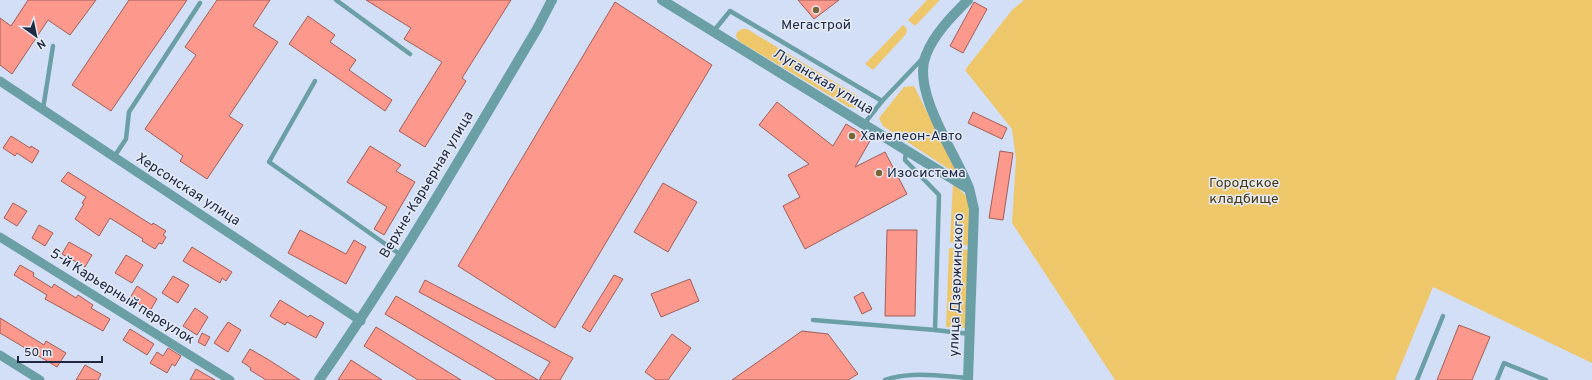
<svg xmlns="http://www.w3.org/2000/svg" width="1592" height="380" viewBox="0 0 1592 380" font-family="Overpass,sans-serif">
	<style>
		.green { fill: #eec76a }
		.building { fill: #fd988d; stroke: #a25e57 }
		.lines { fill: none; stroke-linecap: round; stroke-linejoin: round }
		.service { stroke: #6b9fa6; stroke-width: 4.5 }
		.minor { stroke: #6b9fa6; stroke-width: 9 }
		.tertiary { stroke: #6b9fa6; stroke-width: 10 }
		.poi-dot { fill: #7a6534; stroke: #e5ebf8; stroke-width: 1.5 }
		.labels { text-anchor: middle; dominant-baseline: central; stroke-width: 3; stroke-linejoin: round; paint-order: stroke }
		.poi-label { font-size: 14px; fill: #202941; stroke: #e5ebf8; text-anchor: start }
		.street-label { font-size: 14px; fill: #202941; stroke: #e5ebf8 }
		.park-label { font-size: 14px; fill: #46360c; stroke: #e5ebf8 }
	</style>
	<rect width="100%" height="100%" fill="#d3def7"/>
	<!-- green -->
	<g class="green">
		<polygon points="927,0 940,0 915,26 908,20"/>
		<polygon points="1024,0 1592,0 1592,363 1433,287 1395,380 1115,380 1012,223 1016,159 1012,129 965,70 1012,10"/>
		<polygon points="903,25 907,29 906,34 873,70 865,64"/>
		<polygon points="742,29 747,29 856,95 860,100 860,106 855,108 849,107 740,42 736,37 737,32"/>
		<polygon points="914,86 958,175 883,126 879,118 904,87"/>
		<polygon points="953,183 968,198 971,209 970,246 950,242"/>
		<polygon points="949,248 969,250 965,328 946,327"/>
	</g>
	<!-- building -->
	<g class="building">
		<polygon points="28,0 96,0 70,35 48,20 12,74 0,65 0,18 11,26"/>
		<polygon points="129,0 187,0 111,111 72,85"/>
		<polygon points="217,0 270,0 253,26 278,42 229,116 243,125 207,179 180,161 183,156 145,129 196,55 185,47"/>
		<polygon points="366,0 511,0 462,78 466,81 425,147 399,131 442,62 404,39 411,28"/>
		<polygon points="798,0 839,0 814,19"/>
		<polygon points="615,2 712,65 555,328 458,266"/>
		<polygon points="974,2 987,9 963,53 950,46"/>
		<polygon points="308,16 335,35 330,42 356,60 349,70 392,100 385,111 289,44"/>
		<polygon points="777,102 833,146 846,124 871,139 855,167 885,152 907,194 805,249 783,206 800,197 788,175 809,164 759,125"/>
		<polygon points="973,112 1007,128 1002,139 968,123"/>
		<polygon points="11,136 30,148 31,146 39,151 32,163 17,153 15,156 3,148"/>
		<polygon points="370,146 401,165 396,171 415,182 384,235 374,229 387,207 347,182"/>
		<polygon points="1000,151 1013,153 1003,220 989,218"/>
		<polygon points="68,172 152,225 153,223 166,231 163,235 166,237 162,244 159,243 155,249 142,241 143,239 110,218 99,236 75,219 84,204 82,203 86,197 61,181"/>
		<polygon points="663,183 697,202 668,252 634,232"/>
		<polygon points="13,203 27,211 17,226 4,218"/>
		<polygon points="39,225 53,233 45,246 32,238"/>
		<polygon points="300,230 346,254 354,240 366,247 346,284 288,253"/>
		<polygon points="887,230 917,230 915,316 885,316"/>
		<polygon points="69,242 92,255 85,267 62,254"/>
		<polygon points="192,247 232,272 226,281 222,278 220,283 183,261"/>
		<polygon points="126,255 143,265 132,283 115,273"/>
		<polygon points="20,265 34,273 33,276 52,288 54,284 76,298 78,295 93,305 91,308 110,319 103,331 45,299 47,295 14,275"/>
		<polygon points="614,275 623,279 590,332 582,327"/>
		<polygon points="173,276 189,285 178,303 162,293"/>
		<polygon points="690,279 699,301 661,317 651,294"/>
		<polygon points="425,280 573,358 560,380 539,380 550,362 419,292"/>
		<polygon points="137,286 157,299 150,311 130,298"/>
		<polygon points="863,292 872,309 862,314 854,297"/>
		<polygon points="396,296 415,307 538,380 497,380 385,314"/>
		<polygon points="280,300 308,317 310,315 324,323 316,338 287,322 285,325 270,316"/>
		<polygon points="195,308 208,317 197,335 183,326"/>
		<polygon points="0,318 44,345 46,341 66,353 57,367 0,333"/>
		<polygon points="228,322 241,330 228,352 214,343"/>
		<polygon points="1459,325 1490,337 1472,380 1437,380"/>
		<polygon points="376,327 381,330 461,380 418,380 364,346"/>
		<polygon points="130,329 154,344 147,355 123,340"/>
		<polygon points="802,331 828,334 858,374 848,380 732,380"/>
		<polygon points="202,333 210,337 205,346 198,342"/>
		<polygon points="672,334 691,348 668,380 656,380 645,372"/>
		<polygon points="168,348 181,356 175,366 172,364 167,373 150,363 157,352 163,356"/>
		<polygon points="250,349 269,360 300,380 266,380 250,370 251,368 242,362"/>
		<polygon points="351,360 382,380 338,380"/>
		<polygon points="85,365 101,374 98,380 76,380"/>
		<polygon points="196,369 215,380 190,380"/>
	</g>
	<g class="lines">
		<!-- service -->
		<g class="service">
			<polyline points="336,0 410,54"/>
			<polyline points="713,32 730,11 882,101"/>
			<polyline points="315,81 269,162 401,255"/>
			<polyline points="43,109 53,46"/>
			<polyline points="864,124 882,101 923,58"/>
			<polyline points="906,151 905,160 939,195 935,330 970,334"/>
			<polyline points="114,157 126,139 129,112 200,3"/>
			<polyline points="813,320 935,330"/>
			<path d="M885,380C911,371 941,376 968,378"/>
			<polyline points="1417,380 1443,316"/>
			<polyline points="1497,380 1504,363 1546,380"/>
		</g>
		<!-- minor -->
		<g class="minor">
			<polyline points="0,81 361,321"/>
			<polyline points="0,237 230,380"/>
			<polyline points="0,355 40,380"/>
		</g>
		<!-- tertiary -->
		<g class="tertiary">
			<polyline points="662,0 969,189"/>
			<path d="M319,380C398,267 466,148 537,29L552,0"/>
			<path d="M968,380L974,209C972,202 971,195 969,188C956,154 911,91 926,55C934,34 952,16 968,0"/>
		</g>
	</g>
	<!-- markers -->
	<g class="poi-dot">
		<circle cx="816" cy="10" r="4"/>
		<circle cx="852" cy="136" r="4"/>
		<circle cx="879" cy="173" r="4"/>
	</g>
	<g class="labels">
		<!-- poi labels -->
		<g class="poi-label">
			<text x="816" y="25" text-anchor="middle">Мегастрой</text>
			<text x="860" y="136">Хамелеон-Авто</text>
			<text x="887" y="173">Изосистема</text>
		</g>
		<!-- street labels -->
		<g class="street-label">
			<text transform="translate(823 82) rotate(31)">Луганская улица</text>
			<text transform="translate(427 185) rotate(-59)">Верхне-Карьерная улица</text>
			<text transform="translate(188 190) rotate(33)">Херсонская улица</text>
			<text transform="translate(957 285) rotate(-88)">улица Дзержинского</text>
			<text transform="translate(122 297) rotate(32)">5-й Карьерный переулок</text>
		</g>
		<!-- park labels -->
		<g class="park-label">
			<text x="1244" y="183">Городское<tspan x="1244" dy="16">кладбище</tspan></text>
		</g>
	</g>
	<!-- north arrow -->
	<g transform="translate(36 36) rotate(147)" stroke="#e5ebf8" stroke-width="3" paint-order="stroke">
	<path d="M0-3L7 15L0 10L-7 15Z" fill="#202941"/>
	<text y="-6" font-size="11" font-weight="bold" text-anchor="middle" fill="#202941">N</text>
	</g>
	<!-- scale -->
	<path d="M18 356v6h84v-6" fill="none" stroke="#202941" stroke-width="2"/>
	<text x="24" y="356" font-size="12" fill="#202941" stroke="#e5ebf8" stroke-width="3" paint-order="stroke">50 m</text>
</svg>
